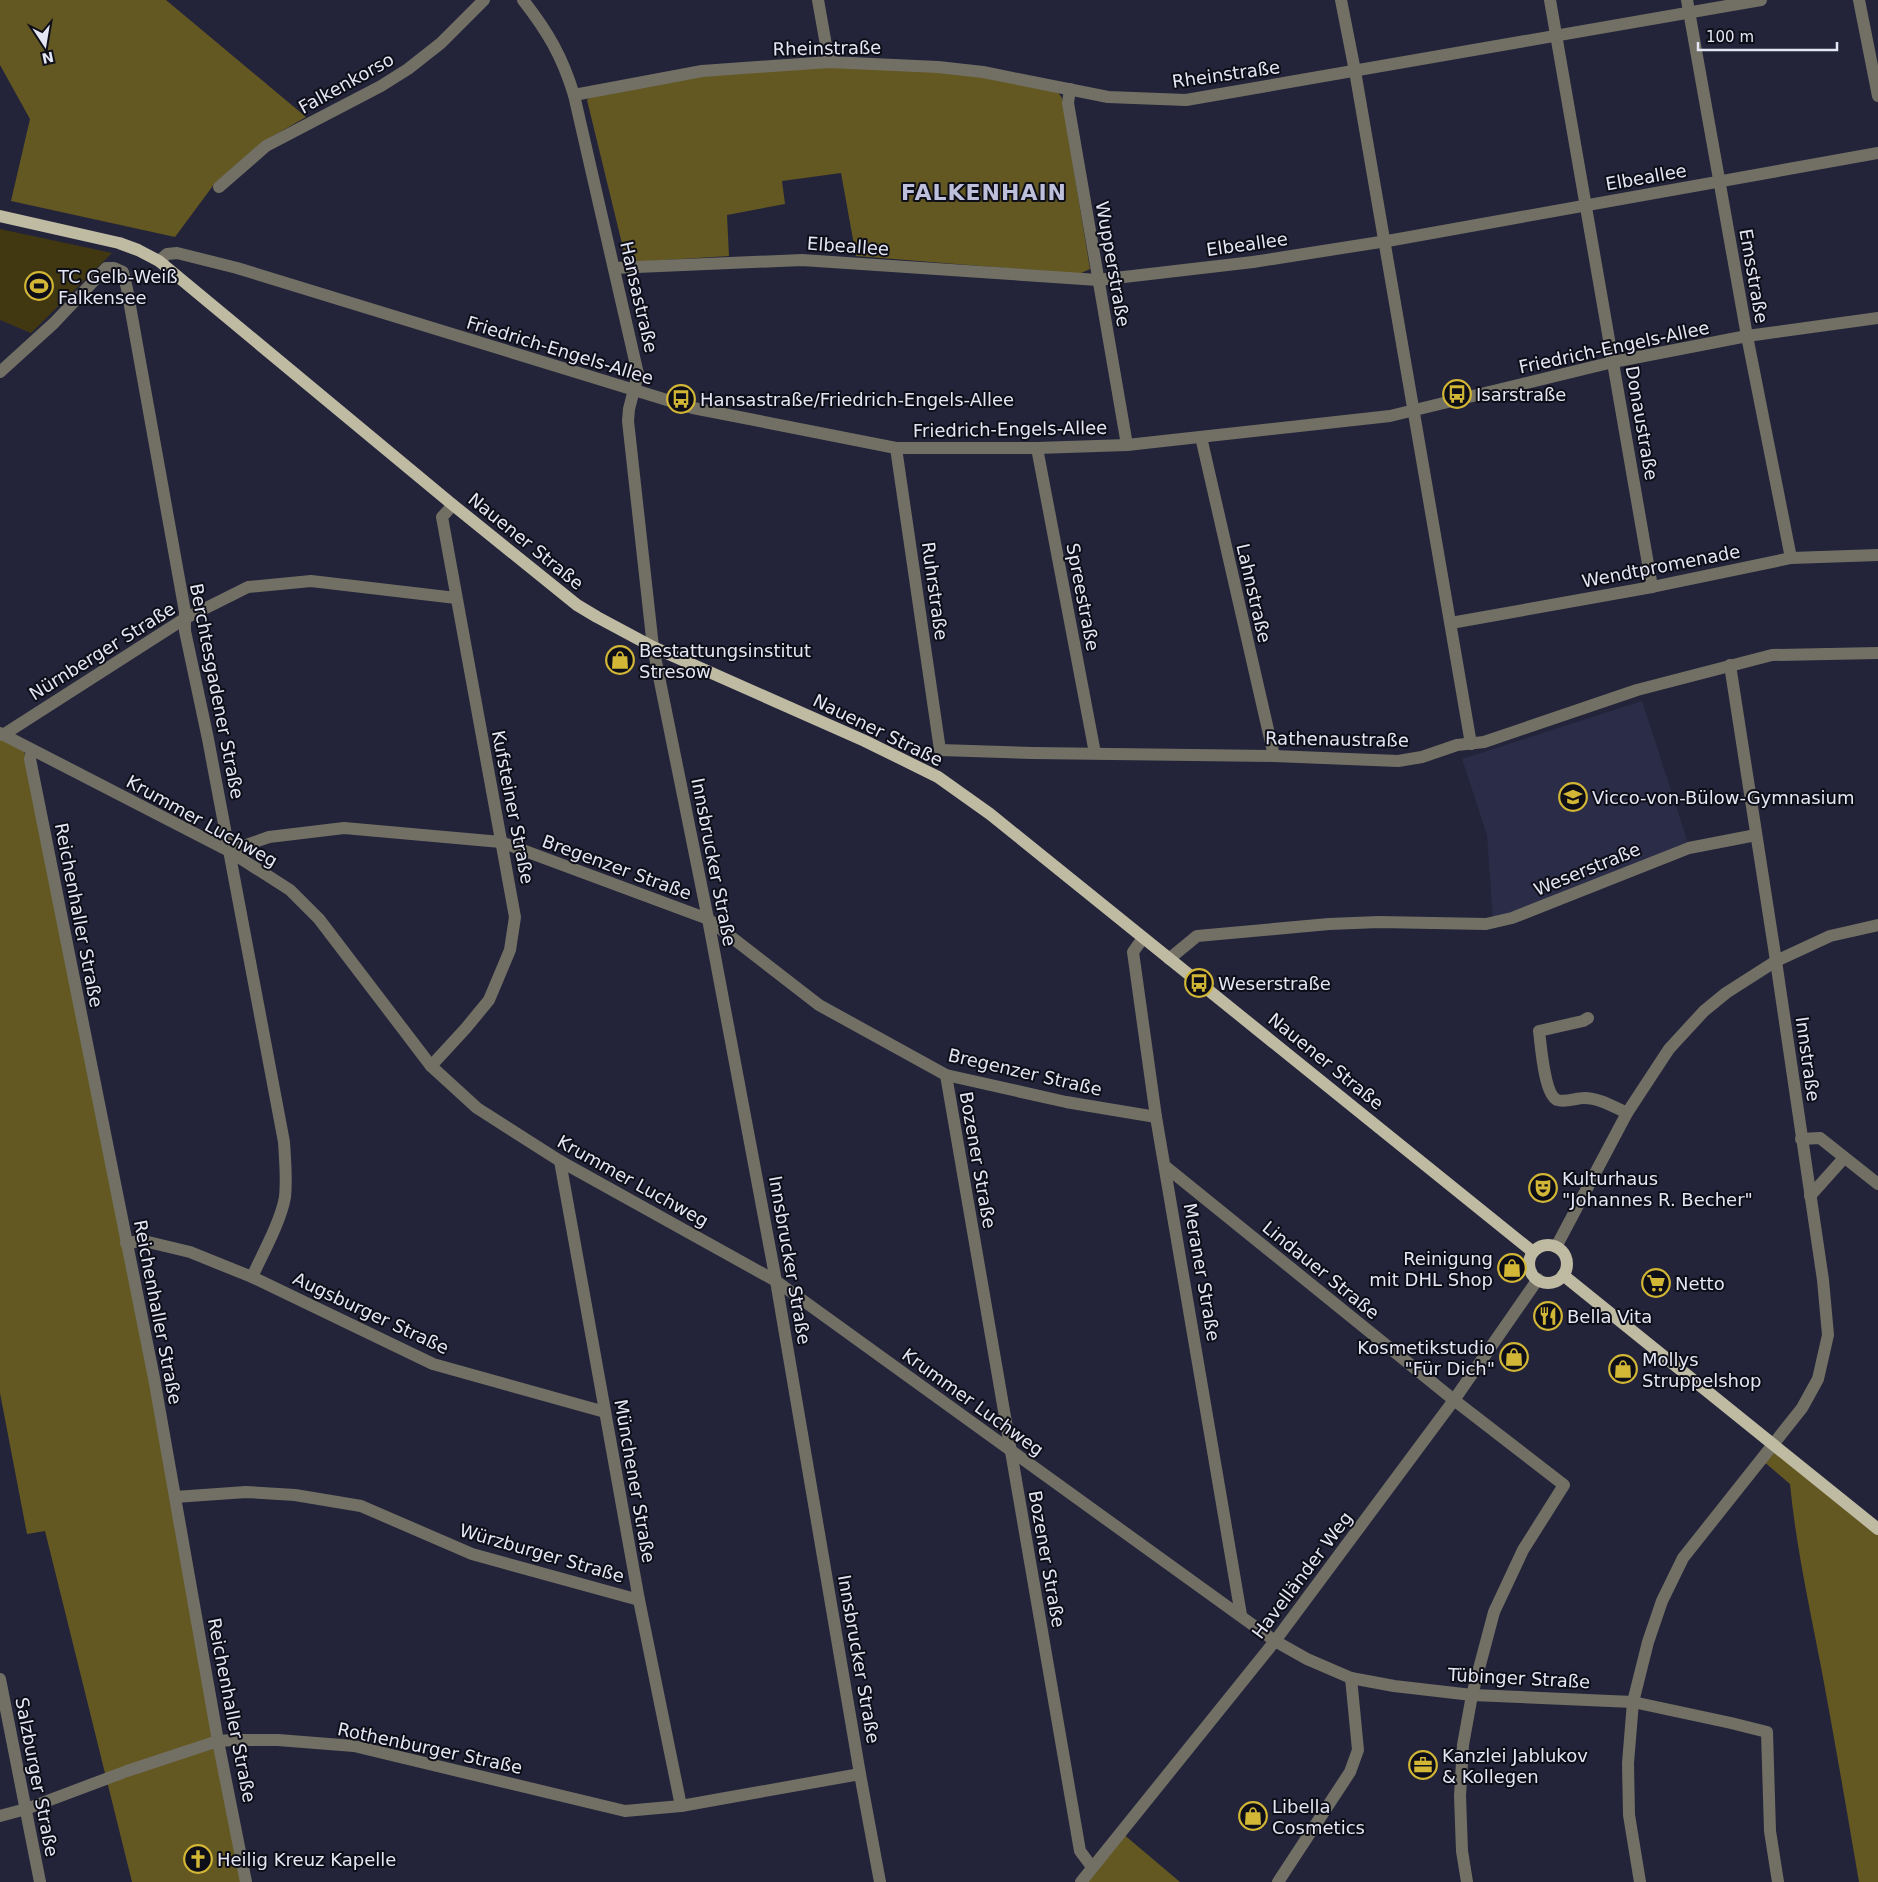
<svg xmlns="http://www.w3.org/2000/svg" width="1878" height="1882" viewBox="0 0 1878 1882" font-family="'DejaVu Sans',sans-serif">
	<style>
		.built { fill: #2b2c48 }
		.green { fill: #413811 }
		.forest { fill: #635722 }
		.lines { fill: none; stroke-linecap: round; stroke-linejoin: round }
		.minor { stroke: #727064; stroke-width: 12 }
		.major { stroke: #bfbaa2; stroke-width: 12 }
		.labels { text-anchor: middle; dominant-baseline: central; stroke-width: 4; stroke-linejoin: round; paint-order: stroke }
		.street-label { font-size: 18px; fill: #e4e6f4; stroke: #0e0e18 }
		.poi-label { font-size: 18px; fill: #e4e6f4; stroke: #0e0e18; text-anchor: start }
		.district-label { font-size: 22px; font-weight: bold; letter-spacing: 1px; fill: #bdbfdb; stroke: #0e0e18 }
	</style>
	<rect width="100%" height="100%" fill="#23243a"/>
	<!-- built -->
	<polygon class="built" points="1642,701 1689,846 1493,920 1487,835 1462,759"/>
	<!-- green -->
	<polygon class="green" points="0,229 112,253 31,333 0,320"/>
	<!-- forest -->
	<g class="forest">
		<polygon points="0,0 166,0 306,117 261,143 215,183 175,237 11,201 30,119 0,65"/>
		<polygon points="825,67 938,71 982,77 1057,91 1062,98 1090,269 1079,274 856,256 841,173 782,181 785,204 727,215 729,256 632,262 625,256 587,100 591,96 703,75"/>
		<polygon points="0,736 24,751 154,1378 246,1882 132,1882 45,1531 27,1534 0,1393"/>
		<path d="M1774,1445L1878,1529V1882H1859C1847,1812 1835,1742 1822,1672C1810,1609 1796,1547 1790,1484L1762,1460Z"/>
		<polygon points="1122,1833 1180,1882 1081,1882"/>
	</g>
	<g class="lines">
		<!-- minor -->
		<g class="minor">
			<path d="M523,0C548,32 562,56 574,95L638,374L629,409L628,421L653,647L708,919L776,1281L860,1774L880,1882"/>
			<polyline points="818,0 829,62"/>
			<polyline points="1341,0 1355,71 1471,744"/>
			<polyline points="1550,0 1652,587"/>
			<polyline points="1687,0 1747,336 1791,558"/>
			<polyline points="1859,0 1878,96"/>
			<polyline points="1070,89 1068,103 1127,445"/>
			<polyline points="574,95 702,71 829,62 938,67 983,72 1108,97 1186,100 1761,0"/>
			<polyline points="219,187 266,146 381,86 408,69 441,43 484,0"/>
			<polyline points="159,261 167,254 177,253 237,268 693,408 896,448 1037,448 1127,445 1390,416 1613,362 1747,336 1878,318"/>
			<polyline points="614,268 802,260 1098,280 1253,262 1393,240 1878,153"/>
			<path d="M0,372L54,323L106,268H114L123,272L127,289L185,612V631L208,739L284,1142C285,1160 287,1179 285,1197C281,1221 262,1255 252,1277"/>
			<polyline points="1201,437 1274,756"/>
			<polyline points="896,448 940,750 1032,753 1274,756 1398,761 1422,757 1457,745 1484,742 1637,690 1772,655 1878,653"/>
			<polyline points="1037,448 1095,753"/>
			<polyline points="1451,623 1652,587 1791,558 1878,555"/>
			<polyline points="0,733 229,851 290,890 319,919 431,1066 477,1108 560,1161 776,1281 1275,1641 1307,1659 1351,1678 1394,1686 1472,1695 1633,1702 1731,1723 1767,1732 1770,1831 1778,1882"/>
			<polyline points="3,735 184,619 248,587 311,581 456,598"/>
			<polyline points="32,750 30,759 154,1378 218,1741 246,1882"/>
			<polyline points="229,851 269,837 344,828 501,842 708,919 819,1005 946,1075 1066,1102 1156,1117"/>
			<polyline points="1143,938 1133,952 1156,1117 1241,1615"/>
			<polyline points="1169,959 1197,936 1329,924 1379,922 1486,924 1512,918 1689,848 1756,835"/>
			<path d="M1588,1018L1583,1021L1539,1031C1541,1045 1544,1094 1557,1100C1565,1103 1576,1098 1584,1098C1599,1098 1614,1107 1627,1113"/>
			<polyline points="431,1066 466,1028 489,1000 510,950 515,917 442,517 453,505"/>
			<polyline points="946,1075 1080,1851 1092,1867"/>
			<polyline points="1801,1139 1820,1138 1878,1184"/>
			<polyline points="560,1161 639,1600 681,1806"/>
			<polyline points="1166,1167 1454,1400 1564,1485 1523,1550 1494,1612 1472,1695 1463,1745 1460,1796 1462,1851 1467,1882"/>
			<polyline points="1810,1196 1844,1158"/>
			<polyline points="126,1243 144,1241 190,1252 252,1277 433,1364 605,1412"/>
			<polyline points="1556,1247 1627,1113 1669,1049 1704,1011 1726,993 1776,961 1830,936 1878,925"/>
			<polyline points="175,1497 246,1492 295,1495 361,1506 472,1554 639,1600"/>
			<polyline points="0,1679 40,1882"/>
			<polyline points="0,1816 26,1809 127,1771 218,1741 233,1740 278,1740 354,1746 625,1811 681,1806 860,1774"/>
			<polyline points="1081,1882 1275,1641 1454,1400 1538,1279"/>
			<polyline points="1278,1882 1350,1772 1358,1750 1351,1678"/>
			<polyline points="1640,1882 1629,1815 1628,1763 1633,1702 1648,1642 1662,1601 1683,1558 1802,1408 1818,1379 1828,1335 1823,1280 1776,961 1730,665"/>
		</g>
		<!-- major -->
		<g class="major">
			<polyline points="0,216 119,243 138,250 159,261 453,505 577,605 597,617 653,647 865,741 938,777 990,814 1533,1252"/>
			<circle cx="1548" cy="1264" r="19"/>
			<polyline points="1563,1275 1878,1529"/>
		</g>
	</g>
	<!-- icons -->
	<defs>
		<symbol id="stadium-ring" viewBox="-11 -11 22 22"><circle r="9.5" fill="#0e0e18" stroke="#d2b635" stroke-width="1.5"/><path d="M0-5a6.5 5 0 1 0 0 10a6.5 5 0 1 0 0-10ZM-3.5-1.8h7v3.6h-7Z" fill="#d2b635"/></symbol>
		<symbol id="bus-ring" viewBox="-11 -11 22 22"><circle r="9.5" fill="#0e0e18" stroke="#d2b635" stroke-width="1.5"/><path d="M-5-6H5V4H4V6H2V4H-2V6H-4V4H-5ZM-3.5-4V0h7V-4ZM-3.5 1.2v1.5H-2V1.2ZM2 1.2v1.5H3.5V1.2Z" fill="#d2b635"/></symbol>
		<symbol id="shop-ring" viewBox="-11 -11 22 22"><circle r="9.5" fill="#0e0e18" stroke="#d2b635" stroke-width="1.5"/><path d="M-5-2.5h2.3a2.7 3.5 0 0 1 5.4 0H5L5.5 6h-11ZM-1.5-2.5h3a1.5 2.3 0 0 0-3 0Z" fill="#d2b635"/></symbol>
		<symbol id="school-ring" viewBox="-11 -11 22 22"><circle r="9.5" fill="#0e0e18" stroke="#d2b635" stroke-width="1.5"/><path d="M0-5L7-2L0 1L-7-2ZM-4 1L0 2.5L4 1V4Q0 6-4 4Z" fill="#d2b635"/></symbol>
		<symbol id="theatre-ring" viewBox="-11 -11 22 22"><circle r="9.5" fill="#0e0e18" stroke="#d2b635" stroke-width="1.5"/><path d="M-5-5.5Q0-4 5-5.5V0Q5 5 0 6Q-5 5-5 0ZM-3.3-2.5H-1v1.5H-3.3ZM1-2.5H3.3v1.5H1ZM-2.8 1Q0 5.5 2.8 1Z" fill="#d2b635"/></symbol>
		<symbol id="supermarket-ring" viewBox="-11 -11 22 22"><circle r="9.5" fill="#0e0e18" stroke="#d2b635" stroke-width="1.5"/><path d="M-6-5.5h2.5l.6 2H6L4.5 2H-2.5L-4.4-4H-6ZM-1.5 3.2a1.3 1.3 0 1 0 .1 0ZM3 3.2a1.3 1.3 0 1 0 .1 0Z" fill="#d2b635"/></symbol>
		<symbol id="restaurant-ring" viewBox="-11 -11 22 22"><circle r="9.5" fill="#0e0e18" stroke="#d2b635" stroke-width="1.5"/><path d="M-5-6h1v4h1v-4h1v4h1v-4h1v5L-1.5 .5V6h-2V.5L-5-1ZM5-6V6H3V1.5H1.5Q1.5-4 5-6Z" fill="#d2b635"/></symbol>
		<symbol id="office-ring" viewBox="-11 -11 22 22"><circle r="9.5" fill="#0e0e18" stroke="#d2b635" stroke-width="1.5"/><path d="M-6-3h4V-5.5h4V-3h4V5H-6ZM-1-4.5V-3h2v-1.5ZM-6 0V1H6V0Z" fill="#d2b635"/></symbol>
		<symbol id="church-ring" viewBox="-11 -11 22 22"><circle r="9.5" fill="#0e0e18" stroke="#d2b635" stroke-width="1.5"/><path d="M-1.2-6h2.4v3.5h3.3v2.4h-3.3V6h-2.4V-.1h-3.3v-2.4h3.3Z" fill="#d2b635"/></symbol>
	</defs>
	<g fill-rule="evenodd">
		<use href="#stadium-ring" x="23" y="270" width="32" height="32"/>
		<use href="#bus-ring" x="1441" y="378" width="32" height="32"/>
		<use href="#bus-ring" x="665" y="383" width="32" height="32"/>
		<use href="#shop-ring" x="604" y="644" width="32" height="32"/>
		<use href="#school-ring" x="1557" y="781" width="32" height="32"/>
		<use href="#bus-ring" x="1183" y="967" width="32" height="32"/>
		<use href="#theatre-ring" x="1527" y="1172" width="32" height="32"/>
		<use href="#shop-ring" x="1496" y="1252" width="32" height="32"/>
		<use href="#supermarket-ring" x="1640" y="1267" width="32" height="32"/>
		<use href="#restaurant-ring" x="1532" y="1300" width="32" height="32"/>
		<use href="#shop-ring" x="1498" y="1341" width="32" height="32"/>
		<use href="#shop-ring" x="1607" y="1353" width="32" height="32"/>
		<use href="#office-ring" x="1407" y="1749" width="32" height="32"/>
		<use href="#shop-ring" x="1237" y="1800" width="32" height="32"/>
		<use href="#church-ring" x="182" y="1843" width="32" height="32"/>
	</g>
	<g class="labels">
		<!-- street labels -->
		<g class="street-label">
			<text transform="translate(827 48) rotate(-1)">Rheinstraße</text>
			<text transform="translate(1226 74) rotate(-8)">Rheinstraße</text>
			<text transform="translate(346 83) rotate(-29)">Falkenkorso</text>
			<text transform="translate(1646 177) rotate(-10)">Elbeallee</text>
			<text transform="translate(1247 244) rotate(-8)">Elbeallee</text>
			<text transform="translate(848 246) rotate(4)">Elbeallee</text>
			<text transform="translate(1113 264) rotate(80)">Wupperstraße</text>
			<text transform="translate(1754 276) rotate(80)">Emsstraße</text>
			<text transform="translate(639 297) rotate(77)">Hansastraße</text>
			<text transform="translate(1614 347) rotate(-12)">Friedrich-Engels-Allee</text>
			<text transform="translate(560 350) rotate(17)">Friedrich-Engels-Allee</text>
			<text transform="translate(1642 423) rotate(80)">Donaustraße</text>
			<text transform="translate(1010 429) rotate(-1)">Friedrich-Engels-Allee</text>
			<text transform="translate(526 541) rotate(39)">Nauener Straße</text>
			<text transform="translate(1661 566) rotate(-11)">Wendtpromenade</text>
			<text transform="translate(935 591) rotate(82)">Ruhrstraße</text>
			<text transform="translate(1254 593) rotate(77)">Lahnstraße</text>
			<text transform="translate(1083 597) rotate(79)">Spreestraße</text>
			<text transform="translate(102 651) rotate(-32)">Nürnberger Straße</text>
			<text transform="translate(217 691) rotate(79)">Berchtesgadener Straße</text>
			<text transform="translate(878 730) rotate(26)">Nauener Straße</text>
			<text transform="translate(1337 739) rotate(1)">Rathenaustraße</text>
			<text transform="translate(513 807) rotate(79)">Kufsteiner Straße</text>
			<text transform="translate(202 821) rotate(29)">Krummer Luchweg</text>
			<text transform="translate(714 862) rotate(79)">Innsbrucker Straße</text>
			<text transform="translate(617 867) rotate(20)">Bregenzer Straße</text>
			<text transform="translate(1587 869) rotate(-22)">Weserstraße</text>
			<text transform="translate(79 915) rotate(79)">Reichenhaller Straße</text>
			<text transform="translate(1808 1059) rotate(82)">Innstraße</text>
			<text transform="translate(1326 1061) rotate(39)">Nauener Straße</text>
			<text transform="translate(1025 1072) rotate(13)">Bregenzer Straße</text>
			<text transform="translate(978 1160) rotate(80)">Bozener Straße</text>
			<text transform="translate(633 1181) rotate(29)">Krummer Luchweg</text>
			<text transform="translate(790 1260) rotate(80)">Innsbrucker Straße</text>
			<text transform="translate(1321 1270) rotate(39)">Lindauer Straße</text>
			<text transform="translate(1202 1272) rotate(80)">Meraner Straße</text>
			<text transform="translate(158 1312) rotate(79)">Reichenhaller Straße</text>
			<text transform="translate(371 1313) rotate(25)">Augsburger Straße</text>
			<text transform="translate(973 1402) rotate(36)">Krummer Luchweg</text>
			<text transform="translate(635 1481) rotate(80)">Münchener Straße</text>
			<text transform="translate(542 1553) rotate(16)">Würzburger Straße</text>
			<text transform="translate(1047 1559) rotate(80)">Bozener Straße</text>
			<text transform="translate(1302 1575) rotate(-53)">Havelländer Weg</text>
			<text transform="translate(859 1659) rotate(80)">Innsbrucker Straße</text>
			<text transform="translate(1519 1678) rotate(3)">Tübinger Straße</text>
			<text transform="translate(232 1710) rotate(79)">Reichenhaller Straße</text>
			<text transform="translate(430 1748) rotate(12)">Rothenburger Straße</text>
			<text transform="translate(37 1777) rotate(79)">Salzburger Straße</text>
		</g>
		<!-- poi labels -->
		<g class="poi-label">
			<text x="58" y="276">TC Gelb-Weiß<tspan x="58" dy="21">Falkensee</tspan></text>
			<text x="1476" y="394">Isarstraße</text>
			<text x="700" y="399">Hansastraße/Friedrich-Engels-Allee</text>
			<text x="639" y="650">Bestattungsinstitut<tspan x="639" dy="21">Stresow</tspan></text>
			<text x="1592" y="797">Vicco-von-Bülow-Gymnasium</text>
			<text x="1218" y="983">Weserstraße</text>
			<text x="1562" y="1178">Kulturhaus<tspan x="1562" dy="21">"Johannes R. Becher"</tspan></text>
			<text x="1493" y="1258" text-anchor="end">Reinigung<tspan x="1493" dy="21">mit DHL Shop</tspan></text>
			<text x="1675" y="1283">Netto</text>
			<text x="1567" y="1316">Bella Vita</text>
			<text x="1495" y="1347" text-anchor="end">Kosmetikstudio<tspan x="1495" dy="21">"Für Dich"</tspan></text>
			<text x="1642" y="1359">Mollys<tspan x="1642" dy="21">Struppelshop</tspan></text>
			<text x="1442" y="1755">Kanzlei Jablukov<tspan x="1442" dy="21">&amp; Kollegen</tspan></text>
			<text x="1272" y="1806">Libella<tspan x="1272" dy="21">Cosmetics</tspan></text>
			<text x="217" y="1859">Heilig Kreuz Kapelle</text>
		</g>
		<!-- district labels -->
		<g class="district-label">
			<text x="984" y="192">FALKENHAIN</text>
		</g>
	</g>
	<!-- north arrow -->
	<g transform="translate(45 45) rotate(168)" stroke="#0e0e18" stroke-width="4" paint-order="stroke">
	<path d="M0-4L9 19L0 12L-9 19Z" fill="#e4e6f4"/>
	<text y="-8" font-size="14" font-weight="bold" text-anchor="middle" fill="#e4e6f4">N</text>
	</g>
	<!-- scale -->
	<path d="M1698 42v8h139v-8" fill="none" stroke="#e4e6f4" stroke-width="2.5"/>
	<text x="1706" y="42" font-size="15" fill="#e4e6f4" stroke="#0e0e18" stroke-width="4" paint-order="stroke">100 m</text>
</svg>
